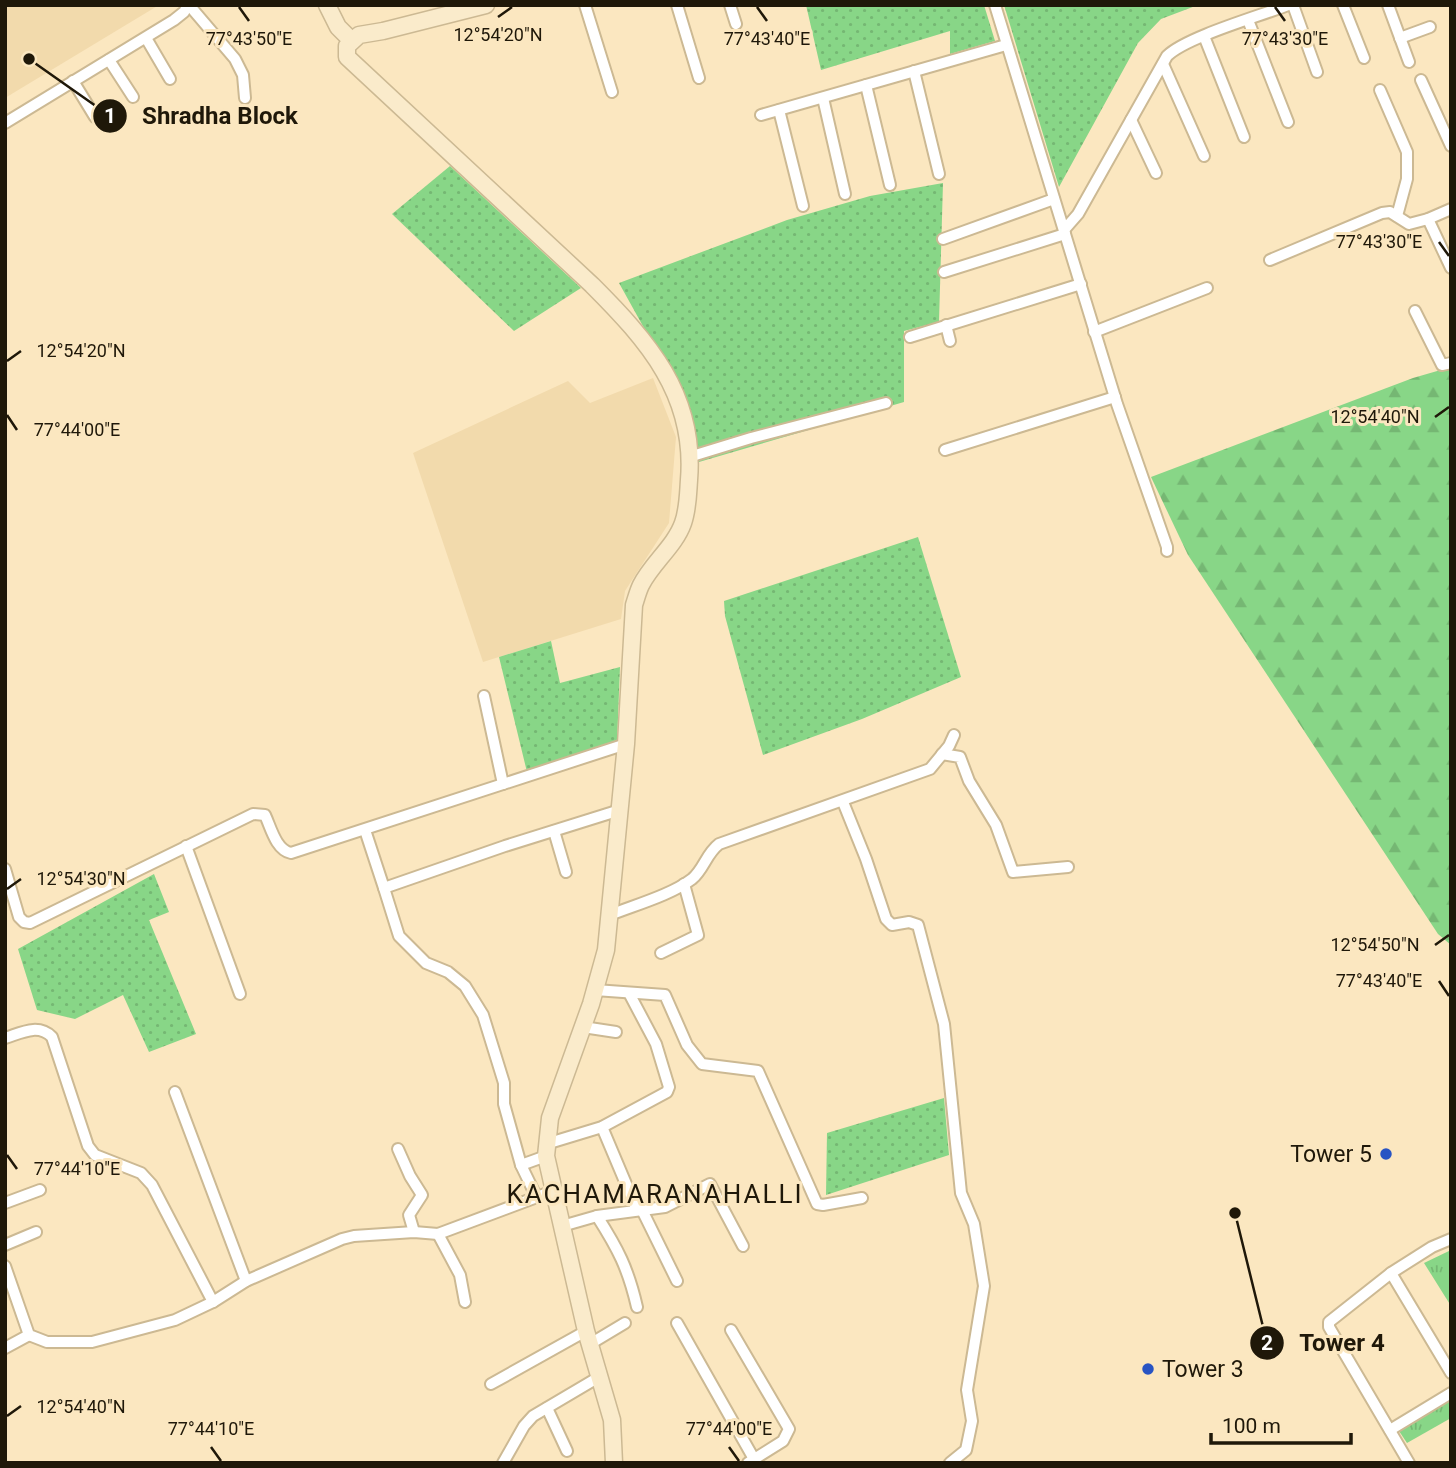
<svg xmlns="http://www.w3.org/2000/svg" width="1456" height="1468" viewBox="0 0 1456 1468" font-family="Roboto,sans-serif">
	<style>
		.built { fill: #f2daac }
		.grass { fill: url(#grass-dots) }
		.forest { fill: url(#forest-firs) }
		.park { fill: url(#park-tufts) }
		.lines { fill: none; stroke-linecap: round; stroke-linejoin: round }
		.street-casing { stroke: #ccb993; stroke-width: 14 }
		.secondary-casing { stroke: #ccb993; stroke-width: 19 }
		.street { stroke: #fff; stroke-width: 10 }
		.secondary { stroke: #faebcb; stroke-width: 16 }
		.ticks { fill: none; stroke: #1f1809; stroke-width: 2.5 }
		.poi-dot { fill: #2854c3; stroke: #fbe7c0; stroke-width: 2.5 }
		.labels { text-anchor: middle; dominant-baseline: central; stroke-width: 6; stroke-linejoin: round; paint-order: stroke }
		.poi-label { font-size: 23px; fill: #1f1809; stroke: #fbe7c0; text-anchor: end }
		.quarter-label { font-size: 26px; letter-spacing: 2px; fill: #1f1809; stroke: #fbe7c0 }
		.ticks-label { font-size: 18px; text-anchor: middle; fill: #1f1809; stroke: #fbe7c0; stroke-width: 6; stroke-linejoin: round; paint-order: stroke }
		.leader { fill: none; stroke: #1f1809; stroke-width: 2.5 }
		.callout-dot { fill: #1f1809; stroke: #fbe7c0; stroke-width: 2.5 }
		.mark-label { font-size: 21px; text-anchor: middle; font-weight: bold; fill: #fff }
		.callout-label { font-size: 24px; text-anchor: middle; font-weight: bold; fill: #1f1809; stroke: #fbe7c0; stroke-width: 6; stroke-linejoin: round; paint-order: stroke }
	</style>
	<defs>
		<pattern id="grass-dots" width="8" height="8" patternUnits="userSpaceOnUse" patternTransform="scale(1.75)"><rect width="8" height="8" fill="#88d687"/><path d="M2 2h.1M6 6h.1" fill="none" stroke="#75b773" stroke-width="1.8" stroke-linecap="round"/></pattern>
		<pattern id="forest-firs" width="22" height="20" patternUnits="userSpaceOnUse" patternTransform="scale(1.75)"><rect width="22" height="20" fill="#88d687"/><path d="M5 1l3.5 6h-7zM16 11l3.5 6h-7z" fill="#75b773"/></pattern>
		<pattern id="park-tufts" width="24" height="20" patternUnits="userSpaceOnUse" patternTransform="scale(1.75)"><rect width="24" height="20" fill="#88d687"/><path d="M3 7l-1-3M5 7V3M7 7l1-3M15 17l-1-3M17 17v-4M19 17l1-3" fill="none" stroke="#75b773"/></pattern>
	</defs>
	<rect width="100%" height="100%" fill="#fbe7c0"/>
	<!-- built -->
	<g class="built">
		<polygon points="5,5 159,5 5,98"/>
		<polygon points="653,378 676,437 669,523 625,591 621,619 483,662 413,453 568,381 590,403"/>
	</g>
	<!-- grass -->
	<g class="grass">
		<polygon points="806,5 984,5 995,41 950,54 950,31 821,70"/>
		<polygon points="1004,5 1198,5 1161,19 1138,43 1059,187"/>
		<polygon points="450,166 581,288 514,331 392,214"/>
		<polygon points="943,183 939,322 904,331 904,402 699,462 689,409 619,283 787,220 870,196"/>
		<polygon points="918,537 961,677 862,719 763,755 725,616 724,601"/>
		<polygon points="551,641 560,683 620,667 617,743 527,772 499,657"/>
		<polygon points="154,874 169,912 149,920 196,1034 149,1052 123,995 75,1019 37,1010 18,949"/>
		<polygon points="944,1098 949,1155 826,1195 827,1133"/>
	</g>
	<!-- forest -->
	<polygon class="forest" points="1451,367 1451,945 1438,934 1188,555 1151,477 1413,378"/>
	<!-- park -->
	<g class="park">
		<polygon points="1451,1250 1451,1306 1424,1263"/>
		<polygon points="1451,1387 1451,1418 1407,1443 1393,1422"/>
	</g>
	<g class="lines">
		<defs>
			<g id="street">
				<polyline points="189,5 235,59 243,75 245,98"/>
				<polyline points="585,5 612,92"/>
				<polyline points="677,5 699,78"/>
				<polyline points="730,5 736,24"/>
				<polyline points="995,5 1117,404 1167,547 1167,551"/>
				<polyline points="1293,5 1317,72"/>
				<polyline points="1343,5 1364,58"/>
				<polyline points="1388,5 1409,62"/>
				<polyline points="1248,20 1288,122"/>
				<polyline points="1204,36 1244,137"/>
				<polyline points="146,38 170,79"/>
				<polyline points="1400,38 1430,27"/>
				<polyline points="109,60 133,97"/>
				<polyline points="1163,64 1204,156"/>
				<polyline points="914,71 939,174"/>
				<polyline points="1421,80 1451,146"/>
				<polyline points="73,81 95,117"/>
				<polyline points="866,85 890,185"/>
				<polyline points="1380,90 1407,152 1407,179 1397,216"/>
				<polyline points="823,98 845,194"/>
				<polyline points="779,110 803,206"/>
				<polyline points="761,115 1006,45"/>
				<polyline points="1131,120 1156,173"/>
				<polyline points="5,123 174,20 184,12 188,5"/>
				<polyline points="1428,219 1451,268"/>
				<path d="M1064,230L1078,214L1167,56C1186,37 1260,16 1288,5"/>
				<polyline points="943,239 1054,199"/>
				<polyline points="1270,260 1382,213 1390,212 1409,224 1428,219 1451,209"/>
				<polyline points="944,272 1065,234"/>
				<polyline points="1415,311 1442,365 1451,363"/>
				<polyline points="946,325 950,341"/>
				<polyline points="1094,332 1207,288"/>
				<polyline points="910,337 1081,284"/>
				<polyline points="945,450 1115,397"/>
				<polyline points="689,457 751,438 886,403"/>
				<polyline points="484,696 503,784"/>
				<polyline points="942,754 960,757 969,781 996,825 1013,872 1068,867"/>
				<polyline points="843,802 866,859 886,919 892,925 909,922 918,925 944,1024 961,1193 974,1224 984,1286 967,1390 972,1421 966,1450 950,1463"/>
				<polyline points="365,830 384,888 505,846 620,810"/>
				<polyline points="554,831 566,872"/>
				<polyline points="186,846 240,994"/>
				<path d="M5,869L19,917L24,922L30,923L253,814L265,815C271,828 276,850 291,853L626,744"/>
				<polyline points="384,888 399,936 426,963 448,972 465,986 483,1015 504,1083 504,1104 521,1165 536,1196"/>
				<path d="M610,915C635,905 671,895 692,879C704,869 706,854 719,844L930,769L949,746L954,735"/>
				<polyline points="661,953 698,935 684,884"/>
				<polyline points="595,990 665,995 687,1045 702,1064 758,1071 817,1204 823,1205 862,1198"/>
				<polyline points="583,1027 616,1032"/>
				<path d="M5,1038C21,1033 38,1023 52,1037L88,1146L95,1155L141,1173L152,1185L213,1302"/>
				<polyline points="175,1092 246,1281"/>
				<polyline points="602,1127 637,1210"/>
				<polyline points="546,1144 602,1127 667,1092 669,1087 656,1044 629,993"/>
				<polyline points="398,1149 410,1176 422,1195 409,1215 414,1232"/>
				<polyline points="521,1165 546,1156"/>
				<polyline points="5,1203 40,1190"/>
				<polyline points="643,1212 677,1281"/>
				<path d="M597,1216C618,1249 628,1268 637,1307"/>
				<polyline points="562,1226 597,1216 665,1207 710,1184 743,1246"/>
				<polyline points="438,1234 460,1275 465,1302"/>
				<polyline points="5,1245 36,1232"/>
				<polyline points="5,1266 29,1335 47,1342 92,1342 175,1320 213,1302 246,1281 342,1239 354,1236 414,1232 438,1234 553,1191"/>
				<polyline points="1391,1273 1451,1373"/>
				<polyline points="677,1323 754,1459"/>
				<polyline points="731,1330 789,1429 783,1441 748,1463"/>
				<polyline points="590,1344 625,1323"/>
				<polyline points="5,1348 29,1335"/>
				<polyline points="491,1384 586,1331"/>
				<polyline points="547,1408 567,1451"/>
				<polyline points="1390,1430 1451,1393"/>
				<polyline points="503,1463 524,1426 533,1416 599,1377"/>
				<polyline points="1409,1463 1329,1327 1329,1322 1391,1273 1432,1247 1451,1239"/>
			</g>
			<g id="secondary">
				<polyline points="327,5 338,27 352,41"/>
				<path d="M486,5L383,31L359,35L347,46V57L592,285C648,341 696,395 689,480C688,494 688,509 683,523C675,546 652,563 641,585C638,591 636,599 634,605L626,744L606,950L591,1004L550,1118L546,1156L586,1331L612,1420L614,1463"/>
			</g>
		</defs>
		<!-- street casing -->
		<use href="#street" class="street-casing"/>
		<!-- secondary casing -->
		<use href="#secondary" class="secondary-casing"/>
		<!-- street -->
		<use href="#street" class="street"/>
		<!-- secondary -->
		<use href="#secondary" class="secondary"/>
	</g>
	<!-- ticks -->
	<path class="ticks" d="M239,7L249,21M757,7L767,21M1275,7L1285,21M498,17L512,7M1439,242L1449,256M7,361L21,351M7,415L17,430M1435,417L1449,407M7,889L21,879M1435,945L1449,935M1439,981L1449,996M7,1155L17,1169M7,1416L21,1406M211,1447L221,1461M729,1447L739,1461"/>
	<!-- markers -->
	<g class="poi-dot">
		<circle cx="1386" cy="1154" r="7"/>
		<circle cx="1148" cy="1369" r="7"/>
	</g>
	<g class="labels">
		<!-- poi labels -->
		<g class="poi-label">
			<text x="1372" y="1154">Tower 5</text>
			<text x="1162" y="1369" text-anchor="start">Tower 3</text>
		</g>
		<!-- quarter labels -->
		<g class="quarter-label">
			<text x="655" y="1194">KACHAMARANAHALLI</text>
		</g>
	</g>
	<g class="ticks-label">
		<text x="498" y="41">12°54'20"N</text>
		<text x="249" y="45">77°43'50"E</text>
		<text x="767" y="45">77°43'40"E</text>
		<text x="1285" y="45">77°43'30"E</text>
		<text x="1379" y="248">77°43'30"E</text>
		<text x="81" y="357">12°54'20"N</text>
		<text x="1375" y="423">12°54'40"N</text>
		<text x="77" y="436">77°44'00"E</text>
		<text x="81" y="885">12°54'30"N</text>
		<text x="1375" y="951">12°54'50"N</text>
		<text x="1379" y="987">77°43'40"E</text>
		<text x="77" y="1175">77°44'10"E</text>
		<text x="81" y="1413">12°54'40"N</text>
		<text x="211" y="1435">77°44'10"E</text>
		<text x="729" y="1435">77°44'00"E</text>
	</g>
	<!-- callouts -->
	<path class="leader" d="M29 59L110 116M1235 1213L1267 1343"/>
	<g class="callout-dot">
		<circle cx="29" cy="59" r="7"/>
		<circle cx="1235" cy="1213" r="7"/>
		<circle cx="110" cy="116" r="18"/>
		<circle cx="1267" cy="1343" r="18"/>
	</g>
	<g class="mark-label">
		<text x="110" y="123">1</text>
		<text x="1267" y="1350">2</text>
	</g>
	<g class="callout-label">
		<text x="220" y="124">Shradha Block</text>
		<text x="1342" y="1351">Tower 4</text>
	</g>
	<!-- border -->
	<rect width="1456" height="1468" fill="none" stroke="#1f1809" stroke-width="14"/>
	<!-- scale -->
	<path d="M1211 1433v10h140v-10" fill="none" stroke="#1f1809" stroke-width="3.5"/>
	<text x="1222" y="1433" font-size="21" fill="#1f1809" stroke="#fbe7c0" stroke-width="5" paint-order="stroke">100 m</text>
</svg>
